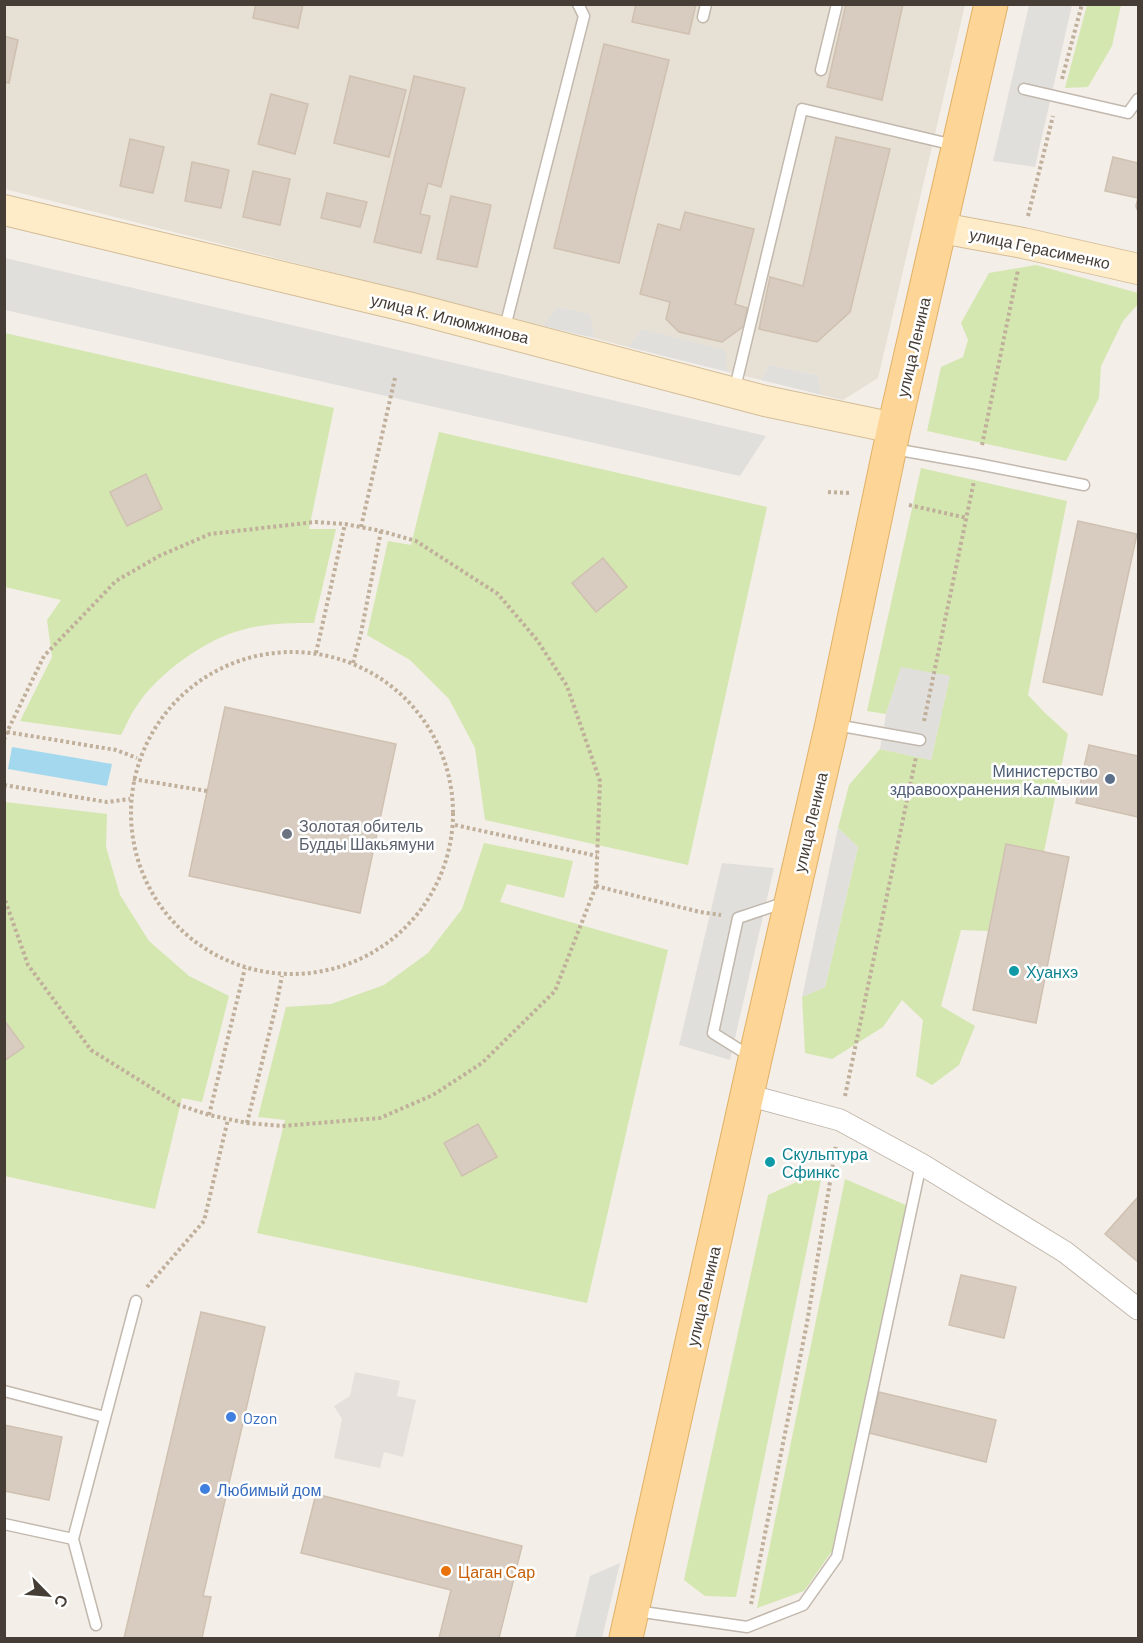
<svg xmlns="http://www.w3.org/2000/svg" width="1143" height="1643" viewBox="0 0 1143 1643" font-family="Barlow,sans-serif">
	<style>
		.residential { fill: #e7e0d5 }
		.industrial { fill: #e6e0dc }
		.green { fill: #d4e7b0; fill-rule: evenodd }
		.parking { fill: #e1dfdc }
		.water { fill: #a4d8ef }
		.building { fill: #d8ccc0; stroke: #cfc0b0; stroke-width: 1.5 }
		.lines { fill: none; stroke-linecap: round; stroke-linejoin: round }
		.service-casing { stroke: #c2b8ad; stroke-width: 13 }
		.minor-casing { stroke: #c2b8ad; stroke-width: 23 }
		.secondary-casing { stroke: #d3bd98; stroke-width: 32 }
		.primary-casing { stroke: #e2b066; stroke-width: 35 }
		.path { stroke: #c0af9b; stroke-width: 4; stroke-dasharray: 3 3; stroke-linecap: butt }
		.service { stroke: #fff; stroke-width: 10 }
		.minor { stroke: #fff; stroke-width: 21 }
		.secondary { stroke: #feebc7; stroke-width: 30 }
		.primary { stroke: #fdd597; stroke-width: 33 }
		.service-dot { fill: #5c6f8a; stroke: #fff; stroke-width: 2 }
		.worship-dot { fill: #6b7280; stroke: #fff; stroke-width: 2 }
		.culture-dot { fill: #0f9aa8; stroke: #fff; stroke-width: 2 }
		.shop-dot { fill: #3f7fe0; stroke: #fff; stroke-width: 2 }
		.food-dot { fill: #e8710a; stroke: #fff; stroke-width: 2 }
		.labels { text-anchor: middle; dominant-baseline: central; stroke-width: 5; stroke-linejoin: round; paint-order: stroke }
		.street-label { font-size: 16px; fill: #463e36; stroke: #fff }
		.service-label { font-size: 16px; fill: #4e5e75; stroke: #fff; text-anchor: end }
		.worship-label { font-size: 16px; fill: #5b616d; stroke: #fff; text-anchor: start }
		.culture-label { font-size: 16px; fill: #0d838f; stroke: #fff; text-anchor: start }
		.shop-label { font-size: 16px; fill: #366cbe; stroke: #fff; text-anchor: start }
		.food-label { font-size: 16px; fill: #c56008; stroke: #fff; text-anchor: start }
	</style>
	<rect width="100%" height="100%" fill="#f3eee7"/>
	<!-- residential -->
	<polygon class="residential" points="4,5 965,5 878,378 843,400 822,395 817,375 769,365 761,380 728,372 724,350 642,329 628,347 594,338 589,314 557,307 543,326 5,189"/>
	<!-- industrial -->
	<polygon class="industrial" points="355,1372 400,1381 397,1396 416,1400 403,1457 384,1452 380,1468 334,1458 342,1419 334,1406 350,1396"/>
	<!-- green -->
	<g class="green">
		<polygon points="1087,5 1121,5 1112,46 1088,87 1065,88"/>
		<polygon points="1036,265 1138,293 1138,304 1123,321 1101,366 1099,398 1066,461 927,431 941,367 963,357 968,340 961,323 989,273"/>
		<path d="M5,333L334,408L309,529H336L314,623C290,623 265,623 242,630C205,639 156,675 136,707C130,715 126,726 121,735L20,721L52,657L47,620L61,600L5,587ZM146,475L162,509L127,525L110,492Z"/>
		<path d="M439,432L767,507L688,865L485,820L475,748L449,699L410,660L367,635L388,541L411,545ZM603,558L626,587L596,612L572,583Z"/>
		<polygon points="921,468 1067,501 1028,695 1045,713 1068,734 1044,852 1006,845 988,931 961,930 941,1006 975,1026 959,1065 932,1085 916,1076 923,1020 902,1000 883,1027 832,1059 805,1053 802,997 825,987 858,847 838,828 849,785 880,749 931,760 950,676 901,668 886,714 867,711"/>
		<polygon points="5,802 107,814 106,847 120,895 149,941 189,976 229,996 202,1102 182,1098 155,1209 5,1176 5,1061 24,1047 5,1020"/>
		<path d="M484,843L573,861L564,898L507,884L500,902L668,950L587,1303L257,1233L285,1120L258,1117L286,1007L331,1004L384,985L428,953L462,909ZM478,1124L496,1157L462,1176L444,1144Z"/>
		<polygon points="823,1170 736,1597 705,1596 684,1580 768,1195"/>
		<polygon points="845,1179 906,1205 832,1551 804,1591 757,1608"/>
	</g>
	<!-- parking -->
	<g class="parking">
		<polygon points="1029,5 1072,5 1035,167 993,161"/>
		<polygon points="5,258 766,436 740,476 5,310"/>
		<polygon points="557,307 590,314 594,338 543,326"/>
		<polygon points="642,329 725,350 728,372 628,347"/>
		<polygon points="769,365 817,375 822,395 761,380"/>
		<polygon points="901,667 950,676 931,760 880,749 886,714"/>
		<polygon points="838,828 858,847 825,987 802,997"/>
		<polygon points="722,863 774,868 730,1060 679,1045"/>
		<polygon points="620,1563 602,1638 575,1638 590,1576"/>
	</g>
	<!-- water -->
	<polygon class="water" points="12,747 112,764 107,786 8,769"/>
	<!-- building -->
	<g class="building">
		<polygon points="256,4 303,4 298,28 253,18"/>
		<polygon points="636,4 696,4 689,34 632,22"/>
		<polygon points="846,4 903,4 882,100 827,87"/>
		<polygon points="4,36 18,40 9,83 4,82"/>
		<polygon points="604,44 669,60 619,263 554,248"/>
		<polygon points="350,76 406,90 389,157 334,143"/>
		<polygon points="414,76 465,88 441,187 428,183 420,214 430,216 421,253 374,242"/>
		<polygon points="271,94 308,104 295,154 258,144"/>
		<polygon points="836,137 890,149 850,312 817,342 759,329 770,277 803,286"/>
		<polygon points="130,139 164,147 153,193 120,186"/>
		<polygon points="1113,157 1138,163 1138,212 1136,206 1138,198 1105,191"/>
		<polygon points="192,162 229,170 221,208 185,201"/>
		<polygon points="253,171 290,179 280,225 243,217"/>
		<polygon points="327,193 367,202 360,227 321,218"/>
		<polygon points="451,196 491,205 477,267 437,259"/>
		<polygon points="685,212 754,229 735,304 747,308 744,326 722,342 679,332 666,319 670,302 640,294 658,224 680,230"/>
		<polygon points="146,474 162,509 127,526 110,492"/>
		<polygon points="1078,521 1137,534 1102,695 1043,682"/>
		<polygon points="603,558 627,587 596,612 572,583"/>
		<polygon points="225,707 396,744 360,913 189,876"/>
		<polygon points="1089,745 1138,756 1138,817 1076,803"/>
		<polygon points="1006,844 1069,857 1036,1023 973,1010"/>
		<polygon points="4,1020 24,1047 4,1061"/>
		<polygon points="478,1124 497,1157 462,1176 444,1143"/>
		<polygon points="1138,1197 1138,1262 1105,1234"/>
		<polygon points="961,1275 1016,1287 1004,1338 949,1325"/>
		<polygon points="201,1312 265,1327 203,1596 211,1597 202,1638 124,1638"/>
		<polygon points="879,1392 996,1420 986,1462 869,1433"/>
		<polygon points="4,1425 62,1437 49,1500 4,1491"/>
		<polygon points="316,1494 522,1546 499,1638 439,1638 451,1590 301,1553"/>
	</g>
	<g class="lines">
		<defs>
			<g id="service">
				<polyline points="703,17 706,4"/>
				<polyline points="821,70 837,4"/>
				<polyline points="1024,89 1128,113 1138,99"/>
				<polyline points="504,331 584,16 578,4"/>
				<polyline points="734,392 802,109 954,145"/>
				<polyline points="894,449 978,464 1084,485"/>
				<polyline points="836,725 920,740"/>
				<polyline points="753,1058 713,1033 738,918 786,902"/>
				<polyline points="4,1391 105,1417"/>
				<polyline points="4,1524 73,1539 136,1301"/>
				<polyline points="73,1539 96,1625"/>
				<polyline points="636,1611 747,1627 803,1605 837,1557 921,1164"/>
			</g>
			<polyline id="minor" points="748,1095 840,1120 921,1164 1065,1252 1138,1309"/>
			<g id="secondary">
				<polyline points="4,210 412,308 765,401 894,428"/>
				<polyline points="941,228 1023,243 1138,269"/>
			</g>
			<polyline id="primary" points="626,1638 755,1059 832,724 894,428 991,4"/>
		</defs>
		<!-- service casing -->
		<use href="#service" class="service-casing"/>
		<!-- minor casing -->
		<use href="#minor" class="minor-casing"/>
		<!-- secondary casing -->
		<use href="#secondary" class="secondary-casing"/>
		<!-- primary casing -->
		<use href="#primary" class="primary-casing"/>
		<!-- path -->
		<g class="path">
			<polyline points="1062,79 1082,4"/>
			<polyline points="1028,216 1053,116"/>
			<polyline points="982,445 1018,270"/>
			<polyline points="828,492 850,493"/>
			<polyline points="909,505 967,518"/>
			<polyline points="361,527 395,378"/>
			<circle cx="292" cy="813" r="161"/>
			<polyline points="316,653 345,524"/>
			<polyline points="353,663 361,633 381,531"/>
			<polyline points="924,721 974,481"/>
			<polyline points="7,732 116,750 137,758"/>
			<polyline points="4,740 7,732 44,656 116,581 159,556 210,534 315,522 345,524 381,531 416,541 498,594 537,640 567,686 600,781 596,886 555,991 482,1063 433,1095 380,1118 282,1126 247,1123 209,1115 179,1105 91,1050 28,965 4,897"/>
			<polyline points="133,779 207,791"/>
			<polyline points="4,785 107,802 130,799"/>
			<polyline points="455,825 597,856"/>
			<polyline points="596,886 700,912 721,915"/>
			<polyline points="845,1096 916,757"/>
			<polyline points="209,1115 245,968"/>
			<polyline points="247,1123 276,1006 282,976"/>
			<polyline points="147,1287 204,1221 228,1119"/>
			<polyline points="751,1604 807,1323 836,1145"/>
		</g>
		<!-- service -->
		<use href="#service" class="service"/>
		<!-- minor -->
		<use href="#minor" class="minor"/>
		<!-- secondary -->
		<use href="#secondary" class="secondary"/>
		<!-- primary -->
		<use href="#primary" class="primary"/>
	</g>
	<!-- markers -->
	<circle class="service-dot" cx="1110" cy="779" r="6"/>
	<circle class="worship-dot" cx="287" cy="834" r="6"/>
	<g class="culture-dot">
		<circle cx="1014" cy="971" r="6"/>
		<circle cx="770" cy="1162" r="6"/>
	</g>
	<g class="shop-dot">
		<circle cx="231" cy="1417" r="6"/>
		<circle cx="205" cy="1489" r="6"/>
	</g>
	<circle class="food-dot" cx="446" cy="1571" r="6"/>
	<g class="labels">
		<!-- street labels -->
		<g class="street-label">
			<text transform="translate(1040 248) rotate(12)">улица Герасименко</text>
			<text transform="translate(450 318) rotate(14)">улица К. Илюмжинова</text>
			<text transform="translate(913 347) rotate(-77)">улица Ленина</text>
			<text transform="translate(810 822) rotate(-77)">улица Ленина</text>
			<text transform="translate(703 1296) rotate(-77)">улица Ленина</text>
		</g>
		<!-- service labels -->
		<g class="service-label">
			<text x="1098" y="770">Министерство<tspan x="1098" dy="18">здравоохранения Калмыкии</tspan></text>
		</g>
		<!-- worship labels -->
		<g class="worship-label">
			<text x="299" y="825">Золотая обитель<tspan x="299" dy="18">Будды Шакьямуни</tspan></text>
		</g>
		<!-- culture labels -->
		<g class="culture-label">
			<text x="1026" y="971">Хуанхэ</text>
			<text x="782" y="1153">Скульптура<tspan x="782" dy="18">Сфинкс</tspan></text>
		</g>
		<!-- shop labels -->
		<g class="shop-label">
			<text x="243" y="1417">Ozon</text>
			<text x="217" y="1489">Любимый дом</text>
		</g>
		<!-- food labels -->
		<g class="food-label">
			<text x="458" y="1571">Цаган Сар</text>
		</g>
	</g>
	<!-- border -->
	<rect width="1143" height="1643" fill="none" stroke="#463e36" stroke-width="12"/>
	<!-- north arrow -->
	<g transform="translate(48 1595) rotate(115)" stroke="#ffffff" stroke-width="4.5" paint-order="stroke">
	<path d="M0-4.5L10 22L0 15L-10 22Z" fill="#463e36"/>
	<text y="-9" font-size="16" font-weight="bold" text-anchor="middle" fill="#463e36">С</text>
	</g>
</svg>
